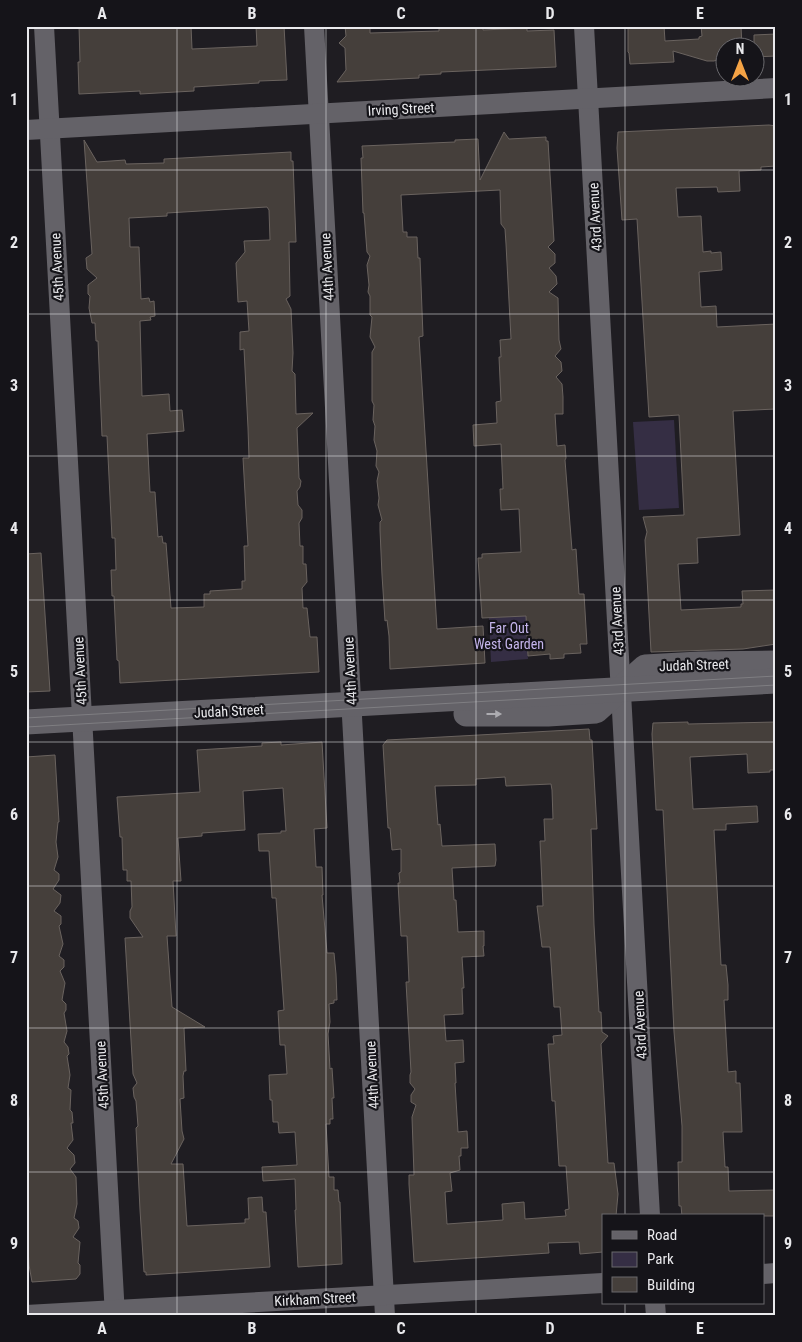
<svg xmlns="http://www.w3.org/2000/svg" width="802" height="1342" viewBox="0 0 802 1342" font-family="'Roboto Condensed',sans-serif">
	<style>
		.green { fill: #352e44 }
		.building { fill: #453f3b; stroke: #6a635f; fill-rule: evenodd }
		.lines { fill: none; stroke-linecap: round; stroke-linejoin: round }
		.minor { stroke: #646268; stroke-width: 20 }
		.tertiary { stroke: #646268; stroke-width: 25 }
		.tram { stroke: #7f7e82; stroke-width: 1 }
		.oneway { fill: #adacb1 }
		.grid { fill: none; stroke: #e9e9ec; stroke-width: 1; stroke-opacity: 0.55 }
		.labels { text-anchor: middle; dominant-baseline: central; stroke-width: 4.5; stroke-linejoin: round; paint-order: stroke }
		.street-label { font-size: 14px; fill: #e9e9ec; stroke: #151419 }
		.park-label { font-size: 14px; fill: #c4b4eb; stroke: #151419 }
		.neatline { fill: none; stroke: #e9e9ec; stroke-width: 2 }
		.grid-label { font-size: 16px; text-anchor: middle; font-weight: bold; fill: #e9e9ec }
	</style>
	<rect width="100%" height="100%" fill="#1f1d22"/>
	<!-- green -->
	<g class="green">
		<polygon points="674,420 679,508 639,510 633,422"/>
		<polygon points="532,615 527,639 528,659 491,662 489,618"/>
	</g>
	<!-- building -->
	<g class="building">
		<polygon points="79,26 191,26 192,49 257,46 256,26 284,26 287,80 259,81 259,83 194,87 194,91 140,94 140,91 79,94 78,62 80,62"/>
		<polygon points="345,26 370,26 370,33 439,31 439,26 460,26 460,28 483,27 483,30 527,28 527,31 554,30 556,67 441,72 441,74 419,75 419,78 337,82 346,70 345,48 339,43 346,36"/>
		<polygon points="628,26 664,26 665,41 699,39 699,37 702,36 701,26 741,26 742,48 724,48 724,57 714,61 707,61 673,51 674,62 630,64 629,53 628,52"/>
		<polygon points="776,34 776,56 754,57 754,35"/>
		<polygon points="769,125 776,126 776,166 761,167 761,170 739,171 740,191 718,192 717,187 676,188 678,217 701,216 703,252 711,251 711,253 721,252 722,270 699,272 701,307 716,306 717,327 776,324 776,409 733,411 740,535 697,538 698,563 678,564 681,610 741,607 741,604 743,604 742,591 776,590 776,644 743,649 651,652 645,540 647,532 643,517 684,515 679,415 649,417 637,219 622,220 617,148 618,132"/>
		<polygon points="504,132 509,139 546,137 546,141 548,141 554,241 548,247 555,254 555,263 549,268 556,276 557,284 549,292 558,298 559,340 561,349 555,356 561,362 562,371 556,377 562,384 563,397 563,414 555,414 557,446 565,445 566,458 565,460 572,550 576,549 579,594 584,594 587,644 580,644 581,653 564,654 564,658 550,659 550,654 528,656 526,616 482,618 478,558 482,558 482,554 521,552 519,509 501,510 500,489 503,489 501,444 474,446 473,425 497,423 496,402 501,401 499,357 501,357 500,340 511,339 506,244 505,229 501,224 500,190 401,195 403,232 407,232 407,237 417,237 418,258 420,258 423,336 419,337 437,629 483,626 485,663 390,669 389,636 387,620 385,621 382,575 380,530 380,522 382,520 378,505 379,498 377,481 379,472 376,466 377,451 374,440 375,426 373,420 374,405 372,401 372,352 375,347 370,337 372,317 370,315 370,296 368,292 369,285 367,265 370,256 367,252 364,213 363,213 361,158 363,158 362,146 455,142 455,140 478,139 480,180"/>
		<path d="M84,140L97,162L125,160L126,164L164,163V159L291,152V161H293L296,242H289L290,296L286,299L291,309L293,353L292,371L295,374L296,414L313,413L297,428L299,478L301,481L300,487L297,491L298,505L302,510V518L299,523L300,546H303V564H306L307,582L302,588L303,608H307L310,637H317L319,672L120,683L119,661L117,660L114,596H112L111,570H116L115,538H112L107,436H102L98,341H96L95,323H92L89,308L90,296L88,294V285L97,278L87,269L86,258L92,254ZM267,207L269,210L270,240L244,241L245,252L236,263L238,302L247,301L249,331L240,332V350L244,349L248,428L249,458H243L248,546H244L245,581H242V589L210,591V594H204V607L171,608L166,543H163L162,536L158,537L155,492H150L147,434L184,431L182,410L170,411L169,394L142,396L140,321L151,320L150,317L155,316L154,301L150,302L149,298L141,299L139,247H130L129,218L167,216V213Z"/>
		<polygon points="41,553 50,691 26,692 26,554"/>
		<polygon points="688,722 688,724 776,722 776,770 770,770 770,772 748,773 747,754 690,757 693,809 757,806 758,822 726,824 726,830 714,830 721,965 726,965 728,985 728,1000 724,1000 728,1072 736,1071 736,1083 740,1083 742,1132 723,1132 725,1167 728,1167 729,1191 776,1190 776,1216 682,1216 681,1206 679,1206 678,1162 682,1162 682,1126 674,1032 663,810 656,810 652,734 653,723"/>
		<path d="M589,729L590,740H592L597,829H591L594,925L599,1012H601L602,1032L608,1036L601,1044L608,1163H614L618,1194L616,1216H603V1252L580,1254L579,1242L548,1243L549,1253L414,1262L409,1184V1175H414L412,1117L416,1105L411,1102V1095L415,1089L410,1083V1075L411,1072L406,982H409L407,936H401L398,883H400L399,873L401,872V849L392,850L390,828H388L383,745L387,740ZM505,777L506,786L551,784L552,790L553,819H544L545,841H540L543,906H537L542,947H550L554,1007H560L562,1035L553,1036L554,1044H548L552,1101H555L559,1166H566L569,1209L565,1210L566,1216L525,1219L524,1202L502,1204L503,1220L447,1224L445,1192L452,1191L450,1173L460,1170L459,1156H461V1148H468L467,1131L458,1132L455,1083H456L455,1063L464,1062L463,1040L446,1041L444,1015L463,1014L462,988H464L462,957L484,956L483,946H484V931L458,932L456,900H454L452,868L495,866L496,860L495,844L442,846L440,824L438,825L435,786L476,785V779Z"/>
		<polygon points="281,742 281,745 322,742 327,828 314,829 316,867 322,867 323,895 322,895 327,953 334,953 336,974 337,1000 334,1000 334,1003 329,1004 330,1022 328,1034 330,1069 332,1068 334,1098 332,1098 333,1119 330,1119 330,1124 326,1124 329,1177 334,1177 334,1190 338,1190 339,1202 340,1202 342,1264 298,1267 295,1210 296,1210 295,1179 263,1181 262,1167 297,1165 295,1132 279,1133 278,1122 273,1122 272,1100 270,1100 269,1075 287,1074 285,1045 280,1045 278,1011 284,1010 276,898 272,898 269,851 259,851 258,834 281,833 281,831 286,831 283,788 243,791 245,830 202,833 202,836 178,838 181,881 173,881 176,936 167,936 172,1007 205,1027 184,1028 186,1071 184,1071 183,1076 184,1098 180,1099 182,1131 184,1139 171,1164 183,1164 187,1226 245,1223 245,1219 249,1219 248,1198 262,1197 263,1212 266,1212 270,1267 146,1275 146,1272 144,1272 140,1210 136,1128 138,1126 136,1101 134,1097 133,1088 137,1083 133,1074 125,938 143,937 130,918 130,911 132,907 131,881 127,881 127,870 123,870 122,837 120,837 117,797 200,792 197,750 262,746 262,743"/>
		<polygon points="55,755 59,822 58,822 56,842 58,857 54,870 59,874 59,880 53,889 61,895 60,903 54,911 61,916 61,924 59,926 63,944 59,956 64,960 64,967 60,971 65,983 62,1000 66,1004 66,1010 64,1013 67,1031 64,1042 68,1047 69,1054 67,1056 70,1075 68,1088 71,1090 70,1110 72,1112 73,1123 71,1123 73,1140 67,1148 74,1155 75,1163 70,1169 76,1177 77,1204 74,1218 78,1221 79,1228 73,1237 80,1242 78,1263 80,1265 80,1274 76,1279 32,1282 29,1265 26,1213 26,1121 29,1120 26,1086 26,757"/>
	</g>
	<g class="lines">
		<!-- minor -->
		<g class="minor">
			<polyline points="44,26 115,1316"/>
			<polyline points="314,26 385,1316"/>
			<polyline points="584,26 650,1216"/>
			<polyline points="26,130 776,88"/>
			<polyline points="763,1274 776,1273"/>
			<polyline points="655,1303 656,1316"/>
			<polyline points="26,1315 603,1283"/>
		</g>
		<!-- tertiary -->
		<g class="tertiary">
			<polyline points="466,714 548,714 596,711 645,667 699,664 776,663"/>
			<polyline points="26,722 776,681"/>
		</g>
		<!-- tram -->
		<g class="tram">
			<polyline points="26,718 776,676"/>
			<polyline points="26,727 776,685"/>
		</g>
	</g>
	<!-- one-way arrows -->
	<defs><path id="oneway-solid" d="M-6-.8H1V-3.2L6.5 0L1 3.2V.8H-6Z" transform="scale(1.25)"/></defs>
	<use class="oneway" href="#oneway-solid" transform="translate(494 714)"/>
	<!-- grid -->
	<path class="grid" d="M177,26V1316M326,26V1316M476,26V1316M625,26V1216M26,170H776M26,314H776M26,456H776M26,600H776M26,742H776M26,886H776M26,1028H776M26,1172H776M625,1303V1316"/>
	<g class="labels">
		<!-- street labels -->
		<g class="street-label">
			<text transform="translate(401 109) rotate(-3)">Irving Street</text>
			<text transform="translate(595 217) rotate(-93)">43rd Avenue</text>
			<text transform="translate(57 267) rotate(-93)">45th Avenue</text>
			<text transform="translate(327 267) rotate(-93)">44th Avenue</text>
			<text transform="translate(617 621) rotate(-93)">43rd Avenue</text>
			<text transform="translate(694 665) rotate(-2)">Judah Street</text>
			<text transform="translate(80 671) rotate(-93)">45th Avenue</text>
			<text transform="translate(350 671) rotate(-93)">44th Avenue</text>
			<text transform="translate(229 711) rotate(-3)">Judah Street</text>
			<text transform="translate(640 1025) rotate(-93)">43rd Avenue</text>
			<text transform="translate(102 1075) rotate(-93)">45th Avenue</text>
			<text transform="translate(372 1075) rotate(-93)">44th Avenue</text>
			<text transform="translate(315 1299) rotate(-3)">Kirkham Street</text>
		</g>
		<!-- park labels -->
		<g class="park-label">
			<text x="509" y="628">Far Out<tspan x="509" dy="16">West Garden</tspan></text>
		</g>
	</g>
	<!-- border -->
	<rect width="802" height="1342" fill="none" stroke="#151419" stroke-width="55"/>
	<!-- legend -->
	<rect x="602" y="1214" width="162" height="90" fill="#151419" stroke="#6a696d"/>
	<rect x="612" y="1231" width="25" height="8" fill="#646268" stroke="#6a696d"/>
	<text x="647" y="1240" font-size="15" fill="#e9e9ec">Road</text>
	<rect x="612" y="1252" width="25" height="15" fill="#352e44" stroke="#6a696d"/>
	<text x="647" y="1264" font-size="15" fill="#e9e9ec">Park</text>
	<rect x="612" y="1277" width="25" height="15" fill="#453f3b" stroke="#6a696d"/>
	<text x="647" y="1290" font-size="15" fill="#e9e9ec">Building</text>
	<!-- north arrow -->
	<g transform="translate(740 62)"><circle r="24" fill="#151419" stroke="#6a696d"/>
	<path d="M0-4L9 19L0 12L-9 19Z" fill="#f5a345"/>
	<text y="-8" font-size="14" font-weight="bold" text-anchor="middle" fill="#e9e9ec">N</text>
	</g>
	<rect x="28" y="28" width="746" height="1286" class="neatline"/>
	<g class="grid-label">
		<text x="102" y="19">A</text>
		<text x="252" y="19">B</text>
		<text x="401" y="19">C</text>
		<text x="550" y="19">D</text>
		<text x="700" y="19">E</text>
		<text x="14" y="105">1</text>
		<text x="788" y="105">1</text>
		<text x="14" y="248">2</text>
		<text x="788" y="248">2</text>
		<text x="14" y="391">3</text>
		<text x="788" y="391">3</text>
		<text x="14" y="534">4</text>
		<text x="788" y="534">4</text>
		<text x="14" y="677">5</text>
		<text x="788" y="677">5</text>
		<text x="14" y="820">6</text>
		<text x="788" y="820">6</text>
		<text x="14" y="963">7</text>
		<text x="788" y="963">7</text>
		<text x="14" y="1106">8</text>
		<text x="788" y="1106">8</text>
		<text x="14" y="1249">9</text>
		<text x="788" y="1249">9</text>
		<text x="102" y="1334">A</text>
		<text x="252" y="1334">B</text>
		<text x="401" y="1334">C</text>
		<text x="550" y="1334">D</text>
		<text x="700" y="1334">E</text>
	</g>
</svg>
